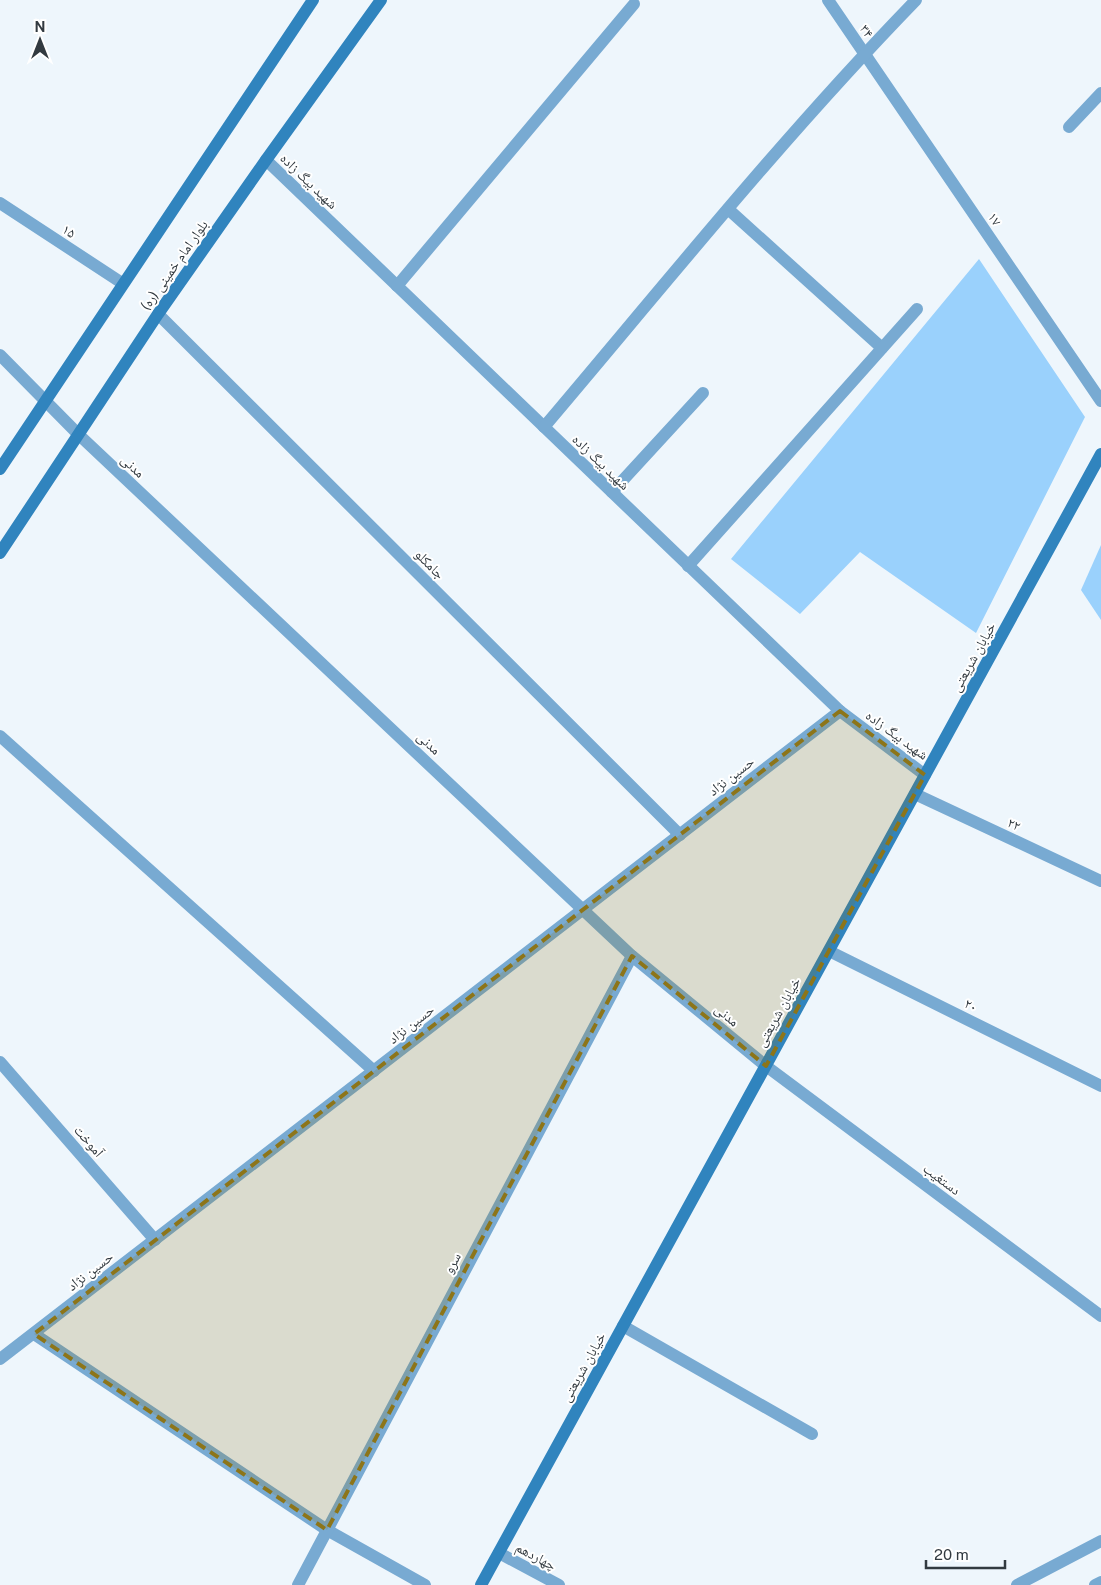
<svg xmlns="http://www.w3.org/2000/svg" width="1101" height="1585" viewBox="0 0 1101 1585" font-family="'Public Sans','Noto Naskh Arabic',sans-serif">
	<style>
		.green { fill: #9ad1fc }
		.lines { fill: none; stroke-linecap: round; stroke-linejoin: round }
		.street { stroke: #78aad2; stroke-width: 12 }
		.secondary { stroke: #3084be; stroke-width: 12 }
		.marked { fill: #8d7519; fill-opacity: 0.2; stroke: #8d7519; stroke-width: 4; stroke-dasharray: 10 6; stroke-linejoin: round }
		.labels { text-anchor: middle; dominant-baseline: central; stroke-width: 4; stroke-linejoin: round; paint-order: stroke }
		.street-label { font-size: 14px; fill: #323a40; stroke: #fff }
	</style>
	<rect width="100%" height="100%" fill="#eef6fc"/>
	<!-- green -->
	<g class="green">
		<polygon points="979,259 1085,417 976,633 860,552 800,614 731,559"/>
		<polygon points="1101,545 1101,620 1081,590"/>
	</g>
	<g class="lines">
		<!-- street -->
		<g class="street">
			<polyline points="828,0 1101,401"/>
			<polyline points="1069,127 1101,93"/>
			<polyline points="266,160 840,711 925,775"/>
			<polyline points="0,203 122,283"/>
			<polyline points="728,209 882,348"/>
			<polyline points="397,286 634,4"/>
			<polyline points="158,314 680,835"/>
			<polyline points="0,355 78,434 632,956 766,1066 1101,1316"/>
			<path d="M544,427C666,283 784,136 916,0"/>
			<polyline points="612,492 703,393"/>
			<polyline points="688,566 917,309"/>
			<polyline points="0,736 374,1071"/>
			<polyline points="915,794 1101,881"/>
			<polyline points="829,951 1101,1086"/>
			<polyline points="0,1062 155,1240"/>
			<polyline points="623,1326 812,1434"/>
			<polyline points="34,1334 327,1530 425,1585"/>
			<polyline points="0,1359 840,711"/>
			<polyline points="499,1553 559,1585"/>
			<polyline points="298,1585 632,956"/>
			<polyline points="1017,1585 1101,1541"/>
			<polyline points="1095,1585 1101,1582"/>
		</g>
		<!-- secondary -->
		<g class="secondary">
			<polyline points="0,469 313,0"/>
			<polyline points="0,553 158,314 266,160 381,0"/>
			<polyline points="481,1585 1101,454"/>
		</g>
	</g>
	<!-- marked area -->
	<path class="marked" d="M840,711L925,775L766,1066L632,956L327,1530L34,1334Z"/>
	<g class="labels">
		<!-- street labels -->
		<g class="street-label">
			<text transform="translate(867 31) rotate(56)">۳۴</text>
			<text transform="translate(309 181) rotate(44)">شهید بیگ زاده</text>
			<text transform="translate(995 219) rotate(56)">۱۷</text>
			<text transform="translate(69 231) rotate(33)">۱۵</text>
			<text transform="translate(174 265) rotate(-55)">بلوار امام خمینی (ره)</text>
			<text transform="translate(601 462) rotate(44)">شهید بیگ زاده</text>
			<text transform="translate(133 466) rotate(43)">مدنی</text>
			<text transform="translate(430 564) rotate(45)">جامکلو</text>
			<text transform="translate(973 657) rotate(-61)">خیابان شریعتی</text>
			<text transform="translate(897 735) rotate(36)">شهید بیگ زاده</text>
			<text transform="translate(429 743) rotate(43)">مدنی</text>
			<text transform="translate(731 776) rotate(-38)">حسین نژاد</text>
			<text transform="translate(1014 824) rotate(25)">۲۲</text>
			<text transform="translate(971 1005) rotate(26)">۲۰</text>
			<text transform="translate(778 1012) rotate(-61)">خیابان شریعتی</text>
			<text transform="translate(727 1015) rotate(40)">مدنی</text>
			<text transform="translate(411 1024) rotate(-38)">حسین نژاد</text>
			<text transform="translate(89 1141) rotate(49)">آموخت</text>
			<text transform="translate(942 1179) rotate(37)">دستغیب</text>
			<text transform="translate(452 1263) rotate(-62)">سرو</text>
			<text transform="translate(90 1271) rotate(-38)">حسین نژاد</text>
			<text transform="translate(583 1367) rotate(-61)">خیابان شریعتی</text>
			<text transform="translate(536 1556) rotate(28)">چهاردهم</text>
		</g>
	</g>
	<!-- north arrow -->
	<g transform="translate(40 40)" stroke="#ffffff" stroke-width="4" paint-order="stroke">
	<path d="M0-4L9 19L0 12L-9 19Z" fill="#323a40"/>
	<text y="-8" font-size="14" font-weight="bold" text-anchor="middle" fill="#323a40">N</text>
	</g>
	<!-- scale -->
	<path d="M926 1560v8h79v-8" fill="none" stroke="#323a40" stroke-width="2.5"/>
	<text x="934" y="1560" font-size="15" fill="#323a40" stroke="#ffffff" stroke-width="4" paint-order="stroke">20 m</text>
</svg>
